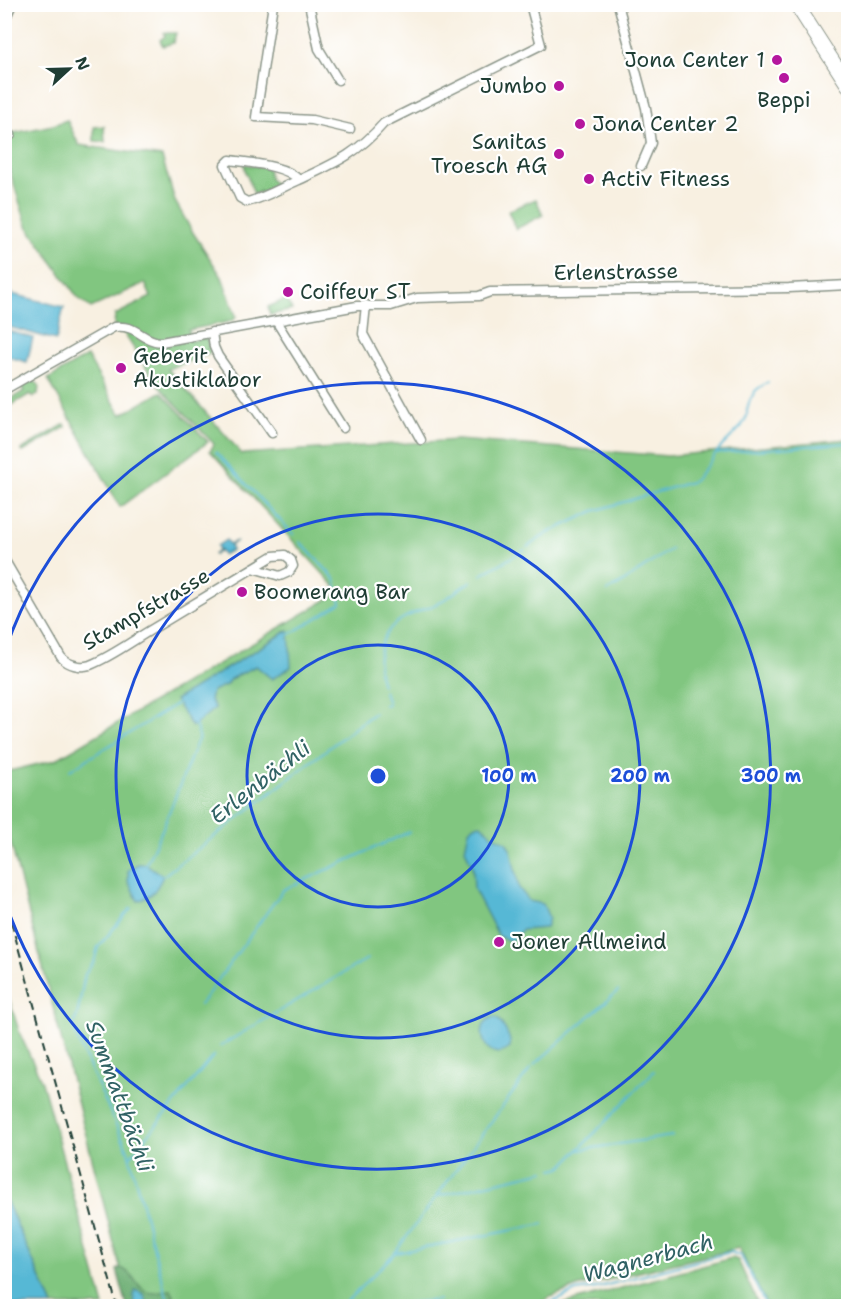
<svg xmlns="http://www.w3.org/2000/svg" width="853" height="1311" viewBox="0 0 853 1311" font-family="'Shantell Sans',sans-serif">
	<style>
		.green { fill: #81c680; stroke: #50825a; stroke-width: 1.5; fill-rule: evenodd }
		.forest { fill: #68ab6e; stroke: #447451; stroke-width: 1.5 }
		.water { fill: #56b8d5; stroke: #3a7a84; stroke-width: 1.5 }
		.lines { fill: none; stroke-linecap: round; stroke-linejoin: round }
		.stream { stroke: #56b8d5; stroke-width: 2 }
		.minor-casing { stroke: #8c968a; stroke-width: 11 }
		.primary-casing { stroke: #8c968a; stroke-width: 16 }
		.minor { stroke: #fff; stroke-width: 8 }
		.primary { stroke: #fff; stroke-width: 14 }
		.rail { stroke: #1f3d34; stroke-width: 2; stroke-dasharray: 9 4.5; stroke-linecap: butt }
		.ring { fill: none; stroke: #1d4ed8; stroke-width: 3 }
		.poi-dot { fill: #b5179e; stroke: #fff; stroke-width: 2 }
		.labels { text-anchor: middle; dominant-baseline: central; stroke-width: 4.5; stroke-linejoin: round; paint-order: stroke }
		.poi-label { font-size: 21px; fill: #1f3d34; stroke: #fff; text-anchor: start }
		.street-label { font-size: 21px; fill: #1f3d34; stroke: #fff }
		.water-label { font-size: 22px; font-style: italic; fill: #306264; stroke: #fff }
		.centre { fill: #1d4ed8; stroke: #fff; stroke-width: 3 }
		.ring-label { font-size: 18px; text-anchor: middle; font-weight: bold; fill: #1d4ed8; stroke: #fff; stroke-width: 4.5; stroke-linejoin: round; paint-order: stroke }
	</style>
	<rect width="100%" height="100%" fill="#fff"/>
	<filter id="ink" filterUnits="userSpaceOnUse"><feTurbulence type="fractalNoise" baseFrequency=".0167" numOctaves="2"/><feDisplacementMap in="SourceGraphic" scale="12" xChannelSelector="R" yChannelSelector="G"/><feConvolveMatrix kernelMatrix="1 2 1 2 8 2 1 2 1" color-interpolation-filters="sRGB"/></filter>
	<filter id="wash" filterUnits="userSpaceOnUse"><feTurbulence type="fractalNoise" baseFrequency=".008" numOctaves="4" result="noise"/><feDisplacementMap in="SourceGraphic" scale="24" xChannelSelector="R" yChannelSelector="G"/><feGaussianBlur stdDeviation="1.35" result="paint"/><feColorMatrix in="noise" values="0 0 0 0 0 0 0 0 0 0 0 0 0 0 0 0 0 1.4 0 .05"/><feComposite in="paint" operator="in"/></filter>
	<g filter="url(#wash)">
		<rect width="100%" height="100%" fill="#f8f0e1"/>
		<!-- green -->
		<g class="green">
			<polygon points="164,33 176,33 173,43 163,46 160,40 165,36"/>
			<path d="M67,120L79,145L162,157L175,201L192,231L222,277L236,316L234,320L228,322L188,330L191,341L206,337L211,353L168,369L242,454L457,440L668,456L848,439V1306H767L739,1248L577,1287L548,1298L537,1306H130L5,821V772L55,760L340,592L210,451L214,444L156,383L124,333L114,327L115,315L151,297L145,283L91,308L78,298L27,226L5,156L4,135L53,125ZM288,630L256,666L230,679L226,685L212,691L210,700H176Z"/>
			<polygon points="104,126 105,142 94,141 94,127"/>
			<polygon points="244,164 268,168 270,179 277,187 261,193 259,191 259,193 254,194 246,173"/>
			<polygon points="536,199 543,215 516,229 508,211"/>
			<polygon points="284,300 287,301 292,310 270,315 268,307"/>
			<polygon points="87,356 121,415 161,392 208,442 120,507 48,379"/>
			<polygon points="29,381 34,381 39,385 38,395 33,397 30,394 5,409 5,403 24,391 21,386"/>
			<polygon points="65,424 66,427 23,452 21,450"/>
			<polygon points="5,986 20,1034 42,1082 104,1306 53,1306 5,1198"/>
			<polygon points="732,1258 738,1260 759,1306 555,1306"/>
		</g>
		<!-- forest -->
		<path class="forest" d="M121,1268C135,1273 137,1291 152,1293C158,1294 164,1290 171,1290L174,1296L162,1306H127L117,1270Z"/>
		<!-- water -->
		<g class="water">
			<polygon points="4,292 64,307 56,340 5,326"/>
			<polygon points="5,330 33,338 27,362 5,356"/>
			<polygon points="226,540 229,544 237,541 230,546 232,550 223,555 220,551 213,555 219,550 217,546"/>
			<polygon points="289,630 291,667 272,679 256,666 230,679 226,685 212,691 210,700 215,708 192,727 175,700"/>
			<polygon points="481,824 492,835 506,842 511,851 519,888 529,901 543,904 549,918 546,928 522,930 511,941 502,938 498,935 474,889 473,869 465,849 469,830 475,825"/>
			<path d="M138,864H146L163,876C157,889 152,897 138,901L128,881V870Z"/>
			<path d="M494,1017L498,1019C504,1027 512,1038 510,1048C485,1067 471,1022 494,1017Z"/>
			<polygon points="4,1198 5,1198 53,1306 5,1306"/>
			<polygon points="135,1290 144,1294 148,1306 135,1306 133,1295"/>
		</g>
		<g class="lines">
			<!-- stream -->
			<g class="stream">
				<polyline points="216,452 293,534"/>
				<polyline points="717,453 848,443"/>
				<polyline points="527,547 548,533 594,511 694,481 720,448 741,427 747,416 747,410 750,400 756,390 768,382"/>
				<polyline points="481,575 524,550"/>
				<polyline points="607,591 620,584 671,549"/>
				<polyline points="287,636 341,603 335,579 300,542"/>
				<path d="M382,685C374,662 379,632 402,619C414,612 428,609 440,602C451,596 461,588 471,581"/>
				<polyline points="384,705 388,704 384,691"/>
				<polyline points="70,770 178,703"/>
				<polyline points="146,864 162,830 199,737 195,724"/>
				<polyline points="163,876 374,713"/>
				<polyline points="131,908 98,947 94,962 85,974 77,1016 73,1024 78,1041 128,1151 169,1306"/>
				<polyline points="200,1005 283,890 409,832"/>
				<polyline points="220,1046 367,959"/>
				<polyline points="534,1065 618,991"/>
				<polyline points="580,1150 672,1136"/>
				<polyline points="130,1157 214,1055"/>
				<polyline points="553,1169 562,1167 654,1071"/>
				<polyline points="437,1196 544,1171"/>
				<polyline points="396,1253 543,1224"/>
				<polyline points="342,1306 394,1254 531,1068"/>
				<polyline points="382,1306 439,1300"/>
				<polyline points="544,1306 576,1291 596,1288 731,1252 741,1256 766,1306"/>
			</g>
		</g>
	</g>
	<g filter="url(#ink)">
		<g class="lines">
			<defs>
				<g id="minor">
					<polyline points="273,4 256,117 312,120 350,129"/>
					<polyline points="309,4 319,49 338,80"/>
					<polyline points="618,4 646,108 651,143 641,166"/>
					<polyline points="4,22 12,4"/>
					<polyline points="838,68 848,61"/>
					<polyline points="4,135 11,135"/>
					<path d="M299,180C286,165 249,163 230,160L225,165L240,198L247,202C265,198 282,187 299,180C335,163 357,154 384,123L541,45L530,4"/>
					<polyline points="366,305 363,334 421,440"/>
					<polyline points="276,321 343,428"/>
					<polyline points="212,332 214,347 218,356 272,433"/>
					<path d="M4,390L114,327C138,324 141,341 161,342L357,306H391L417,298L479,296L490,292L789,288L848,285"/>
					<path d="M4,559L61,657C68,665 80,668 90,665C111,657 135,639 154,628C194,604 234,580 273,556L285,555L291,560L293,566L289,572L280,576L253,568"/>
				</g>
				<polyline id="primary" points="796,4 848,85"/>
			</defs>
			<!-- minor casing -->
			<use href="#minor" class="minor-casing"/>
			<!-- primary casing -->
			<use href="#primary" class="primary-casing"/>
			<!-- minor -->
			<use href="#minor" class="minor"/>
			<!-- primary -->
			<use href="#primary" class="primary"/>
			<!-- rail -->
			<polyline class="rail" points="4,896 117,1306"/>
		</g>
	</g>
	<!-- distance rings -->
	<g class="ring">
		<circle cx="378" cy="776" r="131"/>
		<circle cx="378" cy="776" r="262"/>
		<path d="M5 651A393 393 0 1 1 5 901"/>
	</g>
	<!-- markers -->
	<g class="poi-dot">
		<circle cx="777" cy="60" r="6"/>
		<circle cx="784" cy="78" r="6"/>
		<circle cx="559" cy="86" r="6"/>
		<circle cx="580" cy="124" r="6"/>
		<circle cx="559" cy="154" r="6"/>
		<circle cx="589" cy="179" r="6"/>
		<circle cx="288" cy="292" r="6"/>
		<circle cx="121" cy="368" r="6"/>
		<circle cx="242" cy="592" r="6"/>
		<circle cx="499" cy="942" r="6"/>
	</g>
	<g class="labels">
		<!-- poi labels -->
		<g class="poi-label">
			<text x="765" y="60" text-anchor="end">Jona Center 1</text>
			<text x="547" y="86" text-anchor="end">Jumbo</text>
			<text x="784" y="100" text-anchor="middle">Beppi</text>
			<text x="592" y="124">Jona Center 2</text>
			<text x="547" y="142" text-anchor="end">Sanitas<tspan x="547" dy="24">Troesch AG</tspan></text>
			<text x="601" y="179">Activ Fitness</text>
			<text x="300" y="292">Coiffeur ST</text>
			<text x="133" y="356">Geberit<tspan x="133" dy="24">Akustiklabor</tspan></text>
			<text x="254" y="592">Boomerang Bar</text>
			<text x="511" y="942">Joner Allmeind</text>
		</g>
		<!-- street labels -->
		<g class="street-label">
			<text transform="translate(616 272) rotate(-1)">Erlenstrasse</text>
			<text transform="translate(146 609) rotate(-30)">Stampfstrasse</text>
		</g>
		<!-- water labels -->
		<g class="water-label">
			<text transform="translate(260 782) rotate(-38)">Erlenbächli</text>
			<text transform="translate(120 1096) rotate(70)">Summattbächli</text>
			<text transform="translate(648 1258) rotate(-15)">Wagnerbach</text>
		</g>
	</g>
	<circle cx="378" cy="776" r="9" class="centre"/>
	<g class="ring-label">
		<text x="509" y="782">100 m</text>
		<text x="640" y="782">200 m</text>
		<text x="771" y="782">300 m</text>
	</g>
	<!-- margin -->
	<rect width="853" height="1311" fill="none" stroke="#fff" stroke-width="24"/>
	<!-- north arrow -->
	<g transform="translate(69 69) rotate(68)" stroke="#ffffff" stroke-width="4.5" paint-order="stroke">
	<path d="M0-4.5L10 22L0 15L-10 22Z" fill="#1f3d34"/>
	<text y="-9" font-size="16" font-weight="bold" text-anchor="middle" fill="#1f3d34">N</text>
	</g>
</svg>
